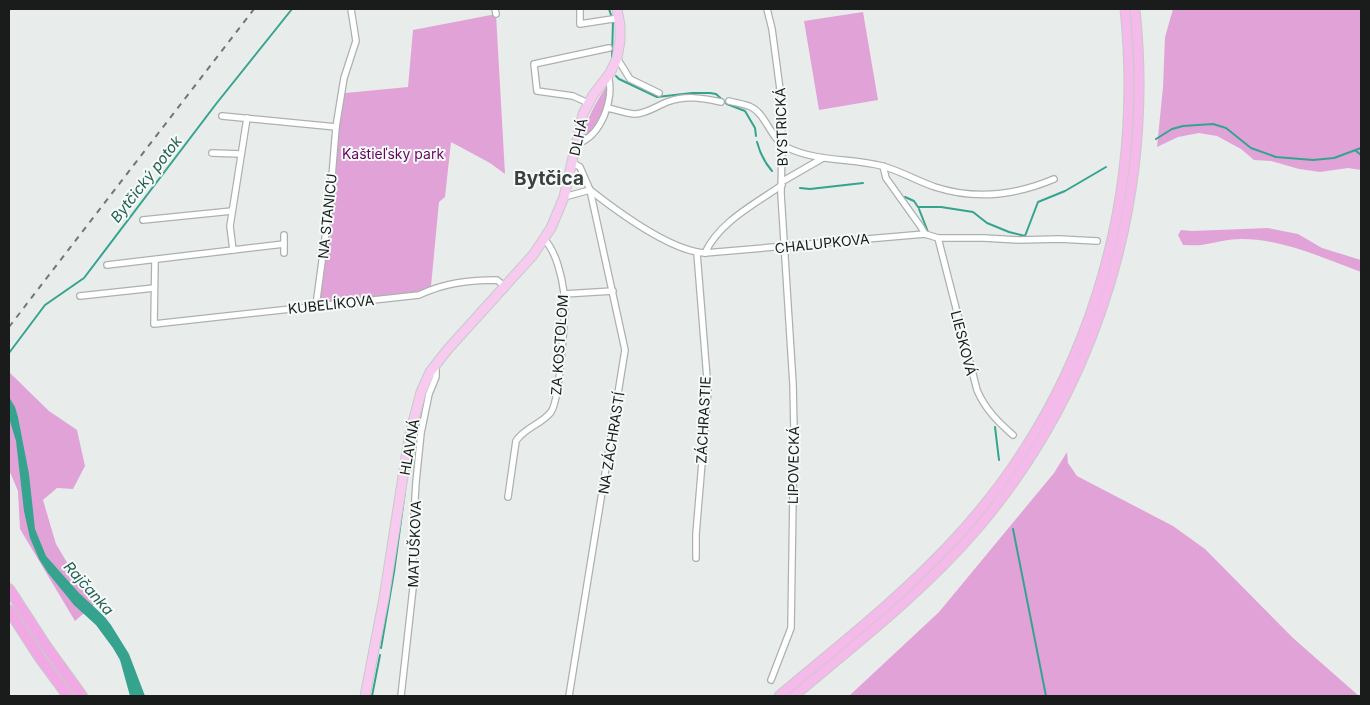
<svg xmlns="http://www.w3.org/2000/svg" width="1370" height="705" viewBox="0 0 1370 705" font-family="Inter,sans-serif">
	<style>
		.green { fill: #e1a3d7 }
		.water { fill: #35a38e }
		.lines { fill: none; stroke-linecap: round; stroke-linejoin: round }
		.stream { stroke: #35a38e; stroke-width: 2 }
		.minor-casing { stroke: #acb1b0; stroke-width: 8 }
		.primary-casing { stroke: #c8c9c9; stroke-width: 11 }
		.trunk-casing { stroke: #c8c9c9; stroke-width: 11 }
		.motorway-casing { stroke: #c8c9c9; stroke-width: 12 }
		.minor { stroke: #fff; stroke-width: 5.5 }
		.primary { stroke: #f7cbef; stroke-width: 9 }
		.trunk { stroke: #f4baea; stroke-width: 9 }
		.motorway { stroke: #f1a9e5; stroke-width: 10 }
		.rail { stroke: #737676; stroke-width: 2; stroke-dasharray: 6 6; stroke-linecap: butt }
		.labels { text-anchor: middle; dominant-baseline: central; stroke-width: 4; stroke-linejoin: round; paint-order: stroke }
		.street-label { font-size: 14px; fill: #1a1c1c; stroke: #f5fbf9 }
		.park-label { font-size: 14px; fill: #690462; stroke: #f5fbf9 }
		.water-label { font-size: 15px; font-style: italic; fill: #266053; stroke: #f5fbf9 }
		.district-label { font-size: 19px; font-weight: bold; fill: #3c413f; stroke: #f5fbf9 }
	</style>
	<rect width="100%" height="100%" fill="#e8edec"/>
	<!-- green -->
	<g class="green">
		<polygon points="1173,9 1361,9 1361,170 1348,168 1320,172 1299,169 1271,161 1254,160 1241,149 1217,136 1199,133 1178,137 1157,147 1163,87 1165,37"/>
		<polygon points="863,12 878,100 819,110 804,21"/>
		<polygon points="496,14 505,174 490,163 451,142 445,197 439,202 431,286 422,292 323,304 320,300 332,201 339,127 345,93 408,87 413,30"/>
		<path d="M608,84C610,103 600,128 583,138C587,117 596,102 608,84Z"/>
		<path d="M1268,228L1298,234L1322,248L1361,260V272C1323,258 1283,239 1241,239C1229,239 1218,242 1207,244C1199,246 1191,245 1183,245L1178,235L1181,230L1192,231Z"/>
		<polygon points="9,372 49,411 77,430 85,466 73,489 57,488 43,500 56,544 78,581 99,600 75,621 20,529 18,491 9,470"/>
		<polygon points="1067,452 1068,463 1077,476 1173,526 1205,549 1293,638 1359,696 849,696 939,612 1054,473"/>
	</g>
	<!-- water -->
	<polygon class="water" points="9,397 15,407 18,417 29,474 35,529 46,556 79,593 104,616 111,625 129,654 145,696 130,696 120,660 113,648 96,625 74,605 48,573 39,559 30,538 24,511 16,441 9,418"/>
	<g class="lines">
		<!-- stream -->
		<g class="stream">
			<polyline points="609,9 613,21 612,57"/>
			<polyline points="616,76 619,79 657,97 692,93 710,93 716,94 727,104 745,111 755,128 756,136"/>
			<polyline points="1156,139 1172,129 1183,126 1213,124 1226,128 1251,148 1276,157 1313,160 1334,158 1361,148"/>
			<path d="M757,142C760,153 764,162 772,171"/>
			<polyline points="1356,151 1361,155"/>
			<polyline points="800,188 810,189 863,183"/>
			<polyline points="905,197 914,201 918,207 941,207 973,212 987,223 1009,232 1025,236 1038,202 1065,191 1106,167"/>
			<polyline points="919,209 928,232"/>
			<polyline points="9,353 45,305 84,278 216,104 292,9"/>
			<polyline points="995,427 999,460"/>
			<polyline points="1013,529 1046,696"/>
			<polyline points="381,648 394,572 405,491"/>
			<polyline points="372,696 380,655"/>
		</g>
		<defs>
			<g id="minor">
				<polyline points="495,9 496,14"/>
				<polyline points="580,9 580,24 619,18"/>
				<polyline points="767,9 772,29 781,97 782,145 781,194 793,384 794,430 791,628 771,680"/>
				<polyline points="617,58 630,79 659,93"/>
				<path d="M729,101C736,103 745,104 751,107C766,114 770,138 786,147C816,162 851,158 882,166C901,171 917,181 935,187C975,200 1016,195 1054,179"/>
				<polyline points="588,103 573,96 537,91 534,64 609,48"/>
				<path d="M608,108C617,110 627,114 635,114C646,114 657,106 667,102C686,95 703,98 721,102"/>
				<polyline points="222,116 336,127"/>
				<path d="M576,144C601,137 615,99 608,75"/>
				<polyline points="212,153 241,154"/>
				<polyline points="883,166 886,178 921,227 925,234"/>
				<polyline points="783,181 823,158"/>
				<path d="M590,190C618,212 671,251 705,253L925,234L938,238H984L1019,240L1059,239L1097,241"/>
				<polyline points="564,197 590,190"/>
				<polyline points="143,220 232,211"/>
				<polyline points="284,235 284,253"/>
				<path d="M938,238L977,390C985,409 998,422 1013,435"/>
				<polyline points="233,250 230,226 247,118"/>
				<path d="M705,253C719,222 755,204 782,185"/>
				<path d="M155,260L154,324L419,295C444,283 469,280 497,280L504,286"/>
				<polyline points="107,265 284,244"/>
				<polyline points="564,294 613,291"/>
				<polyline points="80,296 154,288"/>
				<polyline points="316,306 330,201 336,127 344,78 356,41 351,9"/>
				<path d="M508,497L516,441C524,428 542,424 551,412C560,400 566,309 564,293C562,277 556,251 544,239"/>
				<polyline points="696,558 696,534 708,391 697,253"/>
				<polyline points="401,696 413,588 413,533 416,482 421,433 429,394 436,377 436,364"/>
				<polyline points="569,696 625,350 590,190 580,167 573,163"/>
			</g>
			<polyline id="primary" points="365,696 384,598 409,438 421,392 430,372 448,349 533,255 551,228 564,197 583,114 593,95 610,73 617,58 620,41 620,25 617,9"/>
			<g id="trunk">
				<path d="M779,696C838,646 900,598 952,542C1088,397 1145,204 1125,9"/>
				<path d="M794,696C857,643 923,592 977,529C1099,386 1155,196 1135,9"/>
			</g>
			<g id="motorway">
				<polyline points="9,589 46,646 82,696"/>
				<polyline points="9,610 40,658 68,696"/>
			</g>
		</defs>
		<!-- minor casing -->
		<use href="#minor" class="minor-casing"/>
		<!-- primary casing -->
		<use href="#primary" class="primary-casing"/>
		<!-- trunk casing -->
		<use href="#trunk" class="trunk-casing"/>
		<!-- motorway casing -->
		<use href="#motorway" class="motorway-casing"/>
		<!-- minor -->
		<use href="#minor" class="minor"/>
		<!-- primary -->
		<use href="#primary" class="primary"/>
		<!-- trunk -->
		<use href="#trunk" class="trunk"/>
		<!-- motorway -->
		<use href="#motorway" class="motorway"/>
		<!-- rail -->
		<polyline class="rail" points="9,327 254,9"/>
	</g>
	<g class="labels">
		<!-- street labels -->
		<g class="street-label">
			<text transform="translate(781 127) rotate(-92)">BYSTRICKÁ</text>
			<text transform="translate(578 137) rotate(-77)">DLHÁ</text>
			<text transform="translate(327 216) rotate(-84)">NA STANICU</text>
			<text transform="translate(822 243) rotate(-6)">CHALUPKOVA</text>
			<text transform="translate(331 304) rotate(-6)">KUBELÍKOVA</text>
			<text transform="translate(964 343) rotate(76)">LIESKOVÁ</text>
			<text transform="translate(559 345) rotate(-86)">ZA KOSTOLOM</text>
			<text transform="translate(703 420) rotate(-87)">ZÁCHRASTIE</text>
			<text transform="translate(611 443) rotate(-81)">NA ZÁCHRASTÍ</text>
			<text transform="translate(409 447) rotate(-80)">HLAVNÁ</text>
			<text transform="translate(793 465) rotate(-89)">LIPOVECKÁ</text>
			<text transform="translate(414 544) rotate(-88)">MATUŠKOVA</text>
		</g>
		<!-- park labels -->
		<g class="park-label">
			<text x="393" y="153">Kaštieľsky park</text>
		</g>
		<!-- water labels -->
		<g class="water-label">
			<text transform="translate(146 179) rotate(-52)">Bytčický potok</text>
			<text transform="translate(89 588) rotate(48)">Rajčanka</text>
		</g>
		<!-- district labels -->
		<g class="district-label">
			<text x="549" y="178">Bytčica</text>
		</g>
	</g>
	<!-- border -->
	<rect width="1370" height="705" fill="none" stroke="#1a1c1c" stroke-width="20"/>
</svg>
